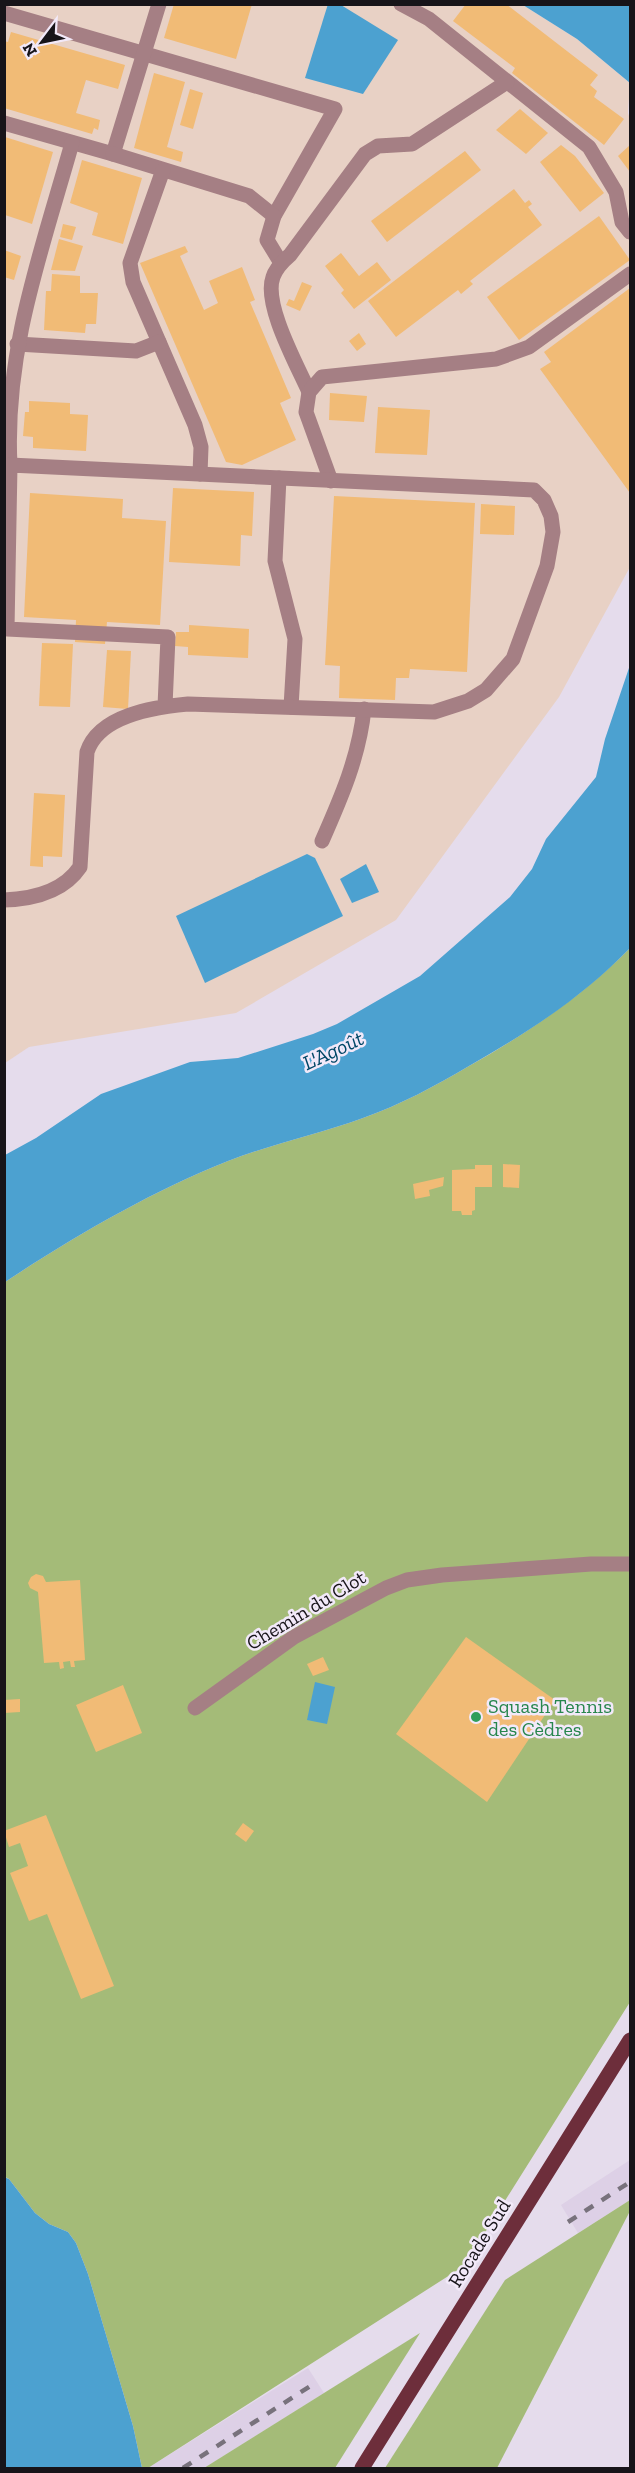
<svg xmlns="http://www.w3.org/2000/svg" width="635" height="2473" viewBox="0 0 635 2473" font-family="'Zilla Slab',serif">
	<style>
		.industrial { fill: #e8d1c5 }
		.built { fill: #ddd0e6 }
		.green { fill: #a4bb78 }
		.water { fill: #4ca1d0 }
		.building { fill: #f1bb76 }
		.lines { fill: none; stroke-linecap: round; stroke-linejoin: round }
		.minor { stroke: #a57f84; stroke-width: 15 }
		.major { stroke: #6d2e3b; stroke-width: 15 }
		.rail { stroke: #78727c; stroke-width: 4.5; stroke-dasharray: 10 10; stroke-linecap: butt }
		.leisure-dot { fill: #2e9e5b; stroke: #f2e9f9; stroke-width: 2 }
		.labels { text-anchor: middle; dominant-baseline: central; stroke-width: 5; stroke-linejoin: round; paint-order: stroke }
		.street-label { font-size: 20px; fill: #171419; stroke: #f2e9f9 }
		.leisure-label { font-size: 20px; fill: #27864d; stroke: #f2e9f9; text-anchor: start }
		.water-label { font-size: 21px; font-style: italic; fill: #004767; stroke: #f2e9f9 }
	</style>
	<rect width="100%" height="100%" fill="#e5dcec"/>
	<!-- industrial -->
	<polygon class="industrial" points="5,5 523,5 577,39 630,83 628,113 630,119 630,567 559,697 396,920 236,1013 29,1047 5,1063"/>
	<!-- built -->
	<g class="built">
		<polygon points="630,2160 630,2200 578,2233 561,2205"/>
		<polygon points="308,2368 324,2393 204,2468 148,2468"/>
	</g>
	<!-- green -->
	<g class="green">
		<path d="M630,948V2002L464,2266L148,2468H142L133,2426L88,2274L76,2243L68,2232L49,2224L35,2213L9,2179L5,2177V1282C75,1236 150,1192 228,1161C272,1144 319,1134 363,1118C400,1105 435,1086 469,1066C527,1033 583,996 630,948Z"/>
		<polygon points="630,2200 630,2211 497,2468 385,2468 505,2280"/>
		<polygon points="420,2333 335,2468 204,2468"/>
	</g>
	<!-- water -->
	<g class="water">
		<polygon points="328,4 341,5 398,40 363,94 305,78"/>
		<polygon points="523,5 630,5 630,83 577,39"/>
		<path d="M630,665V948C583,997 527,1033 469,1066C435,1086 400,1105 363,1118C319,1134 272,1144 228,1161C150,1192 75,1236 5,1282V1155L36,1138L101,1094L190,1062L238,1058L313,1034L337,1024L420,976L510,897L532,869L546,839L596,777L605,739Z"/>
		<polygon points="307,854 315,858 343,916 205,983 176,916"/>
		<polygon points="366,864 379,892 352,903 340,879"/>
		<polygon points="315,1682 335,1687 327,1724 307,1720"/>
		<polygon points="4,2177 9,2179 35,2213 49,2224 68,2232 76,2243 88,2274 133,2426 142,2468 5,2468"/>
	</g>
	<!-- building -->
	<g class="building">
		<polygon points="174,4 252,4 236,59 164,38"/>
		<polygon points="466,4 506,4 598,75 590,85 597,91 594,97 624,119 604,145 512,73 515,68 453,21"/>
		<polygon points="11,32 125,65 118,89 86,80 76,113 100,120 98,130 94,128 92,134 4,108 4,41 8,42"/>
		<polygon points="154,73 185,82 167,147 183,152 181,162 134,148"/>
		<polygon points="190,89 203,93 193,129 180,125"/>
		<polygon points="520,109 548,133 526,154 496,130"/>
		<polygon points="5,137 53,152 32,224 5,215"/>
		<polygon points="561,145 575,156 604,193 580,212 540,162"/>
		<polygon points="630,145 630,172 618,156"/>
		<polygon points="465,151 481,170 387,242 371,221"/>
		<polygon points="82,160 142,178 123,244 92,235 98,213 70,203"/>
		<polygon points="514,189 525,203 529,200 532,204 528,207 542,225 470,281 473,284 461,294 458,290 396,337 368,301"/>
		<polygon points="599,216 630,260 519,340 487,297"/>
		<polygon points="63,224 76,227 72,240 60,237"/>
		<polygon points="59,239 83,246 75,271 51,270"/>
		<polygon points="185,246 188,252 180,256 204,310 218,303 209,281 242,267 255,300 250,302 291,398 280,403 296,440 242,465 226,462 140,263"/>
		<polygon points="4,250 21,256 14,280 4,277"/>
		<polygon points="341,253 359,276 377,262 391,280 354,309 341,293 344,290 325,266"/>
		<polygon points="52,274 80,276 80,293 98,293 96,324 86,324 85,333 44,330 46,291 51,291"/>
		<polygon points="302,282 312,286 300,311 286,305 289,299 294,301"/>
		<polygon points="630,288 630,493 540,369 551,362 544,352"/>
		<polygon points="359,333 366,344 357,351 349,341"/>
		<polygon points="330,393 367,396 364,422 329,420"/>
		<polygon points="29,401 70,403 70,414 88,415 86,451 33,448 33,437 23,436 25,412 29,412"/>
		<polygon points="378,407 430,410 427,455 375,453"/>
		<polygon points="173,488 254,492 252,536 241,535 240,566 169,562"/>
		<polygon points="30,493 123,499 122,518 166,521 160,625 107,622 105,644 75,642 76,620 24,617"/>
		<polygon points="334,496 475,503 467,672 410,669 409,678 396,678 395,700 339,698 340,666 325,665"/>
		<polygon points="481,504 515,506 514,535 480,534"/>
		<polygon points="189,625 249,629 248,658 188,655 188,647 175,646 176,632 189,632"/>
		<polygon points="42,643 73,644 70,707 39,706"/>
		<polygon points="107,650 131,651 128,709 103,707"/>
		<polygon points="34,793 65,795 62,857 43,856 43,867 30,866"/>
		<polygon points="503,1164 520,1165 519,1188 503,1187"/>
		<polygon points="475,1165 492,1165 492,1187 475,1187 475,1210 472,1211 472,1215 462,1215 461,1211 452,1211 452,1170 475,1169"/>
		<polygon points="444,1177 443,1186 429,1190 430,1196 415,1199 413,1184"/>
		<polygon points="36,1574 43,1576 46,1582 80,1580 85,1660 74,1661 75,1667 71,1667 70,1661 63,1662 64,1668 60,1669 59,1662 44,1663 38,1592 30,1588 28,1583 31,1577"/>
		<polygon points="466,1637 555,1700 487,1802 396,1734"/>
		<polygon points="323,1657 329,1670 313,1676 307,1664"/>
		<polygon points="123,1685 142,1733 96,1752 76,1705"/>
		<polygon points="20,1699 20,1712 4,1713 4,1700"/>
		<polygon points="46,1815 114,1986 81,1999 47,1914 29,1921 10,1873 28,1866 20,1843 9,1847 4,1831"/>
		<polygon points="243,1823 254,1831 246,1842 235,1834"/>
	</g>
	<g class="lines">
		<!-- minor -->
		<g class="minor">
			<polyline points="401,4 429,19 589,147 616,192 622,222 630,232"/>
			<polyline points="4,13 335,109 274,216 267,240 281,263"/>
			<polyline points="4,123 113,154 159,4"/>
			<polyline points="113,154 249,196 274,216"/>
			<polyline points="163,170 130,263 133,282 195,425 201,447 200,474"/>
			<polyline points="17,344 136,351 159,342"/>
			<path d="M309,392C297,365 263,304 273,277C276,268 283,261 290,255L365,154L378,146L412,144L507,82"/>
			<path d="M10,465C4,351 42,250 72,143"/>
			<polyline points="279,478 275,561 295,639 291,707"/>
			<polyline points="331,481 306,412 309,392 322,377 496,359 529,347 630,274"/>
			<path d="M322,841C341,798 359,757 364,709"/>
			<path d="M4,900C33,899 64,891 80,867L87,752C99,715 154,707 188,704L434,712L468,701L486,690L513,659L547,566L553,532L551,516L544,500L534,490L10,465L7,629L168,637L165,706"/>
			<polyline points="195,1708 294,1637 386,1588 407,1580 442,1575 591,1564 630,1564"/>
		</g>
		<!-- major -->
		<polyline class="major" points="362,2468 630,2040"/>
		<!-- rail -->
		<g class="rail">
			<polyline points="568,2222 630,2182"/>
			<polyline points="183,2468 315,2383"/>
		</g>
	</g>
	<!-- markers -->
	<circle class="leisure-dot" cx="476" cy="1717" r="6"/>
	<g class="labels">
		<!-- street labels -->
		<g class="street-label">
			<text transform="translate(306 1610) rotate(-31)">Chemin du Clot</text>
			<text transform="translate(479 2243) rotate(-58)">Rocade Sud</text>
		</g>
		<!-- leisure labels -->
		<g class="leisure-label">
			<text x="488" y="1706">Squash Tennis<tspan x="488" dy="23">des Cèdres</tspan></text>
		</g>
		<!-- water labels -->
		<g class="water-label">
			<text transform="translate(333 1050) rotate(-25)">L'Agoût</text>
		</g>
	</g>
	<!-- border -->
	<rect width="635" height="2473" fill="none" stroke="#171419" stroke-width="12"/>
	<!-- north arrow -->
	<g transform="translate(42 42) rotate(238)" stroke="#f2e9f9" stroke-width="4.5" paint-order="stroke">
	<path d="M0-4.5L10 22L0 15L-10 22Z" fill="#171419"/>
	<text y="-9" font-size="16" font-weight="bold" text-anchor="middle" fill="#171419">N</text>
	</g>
</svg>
